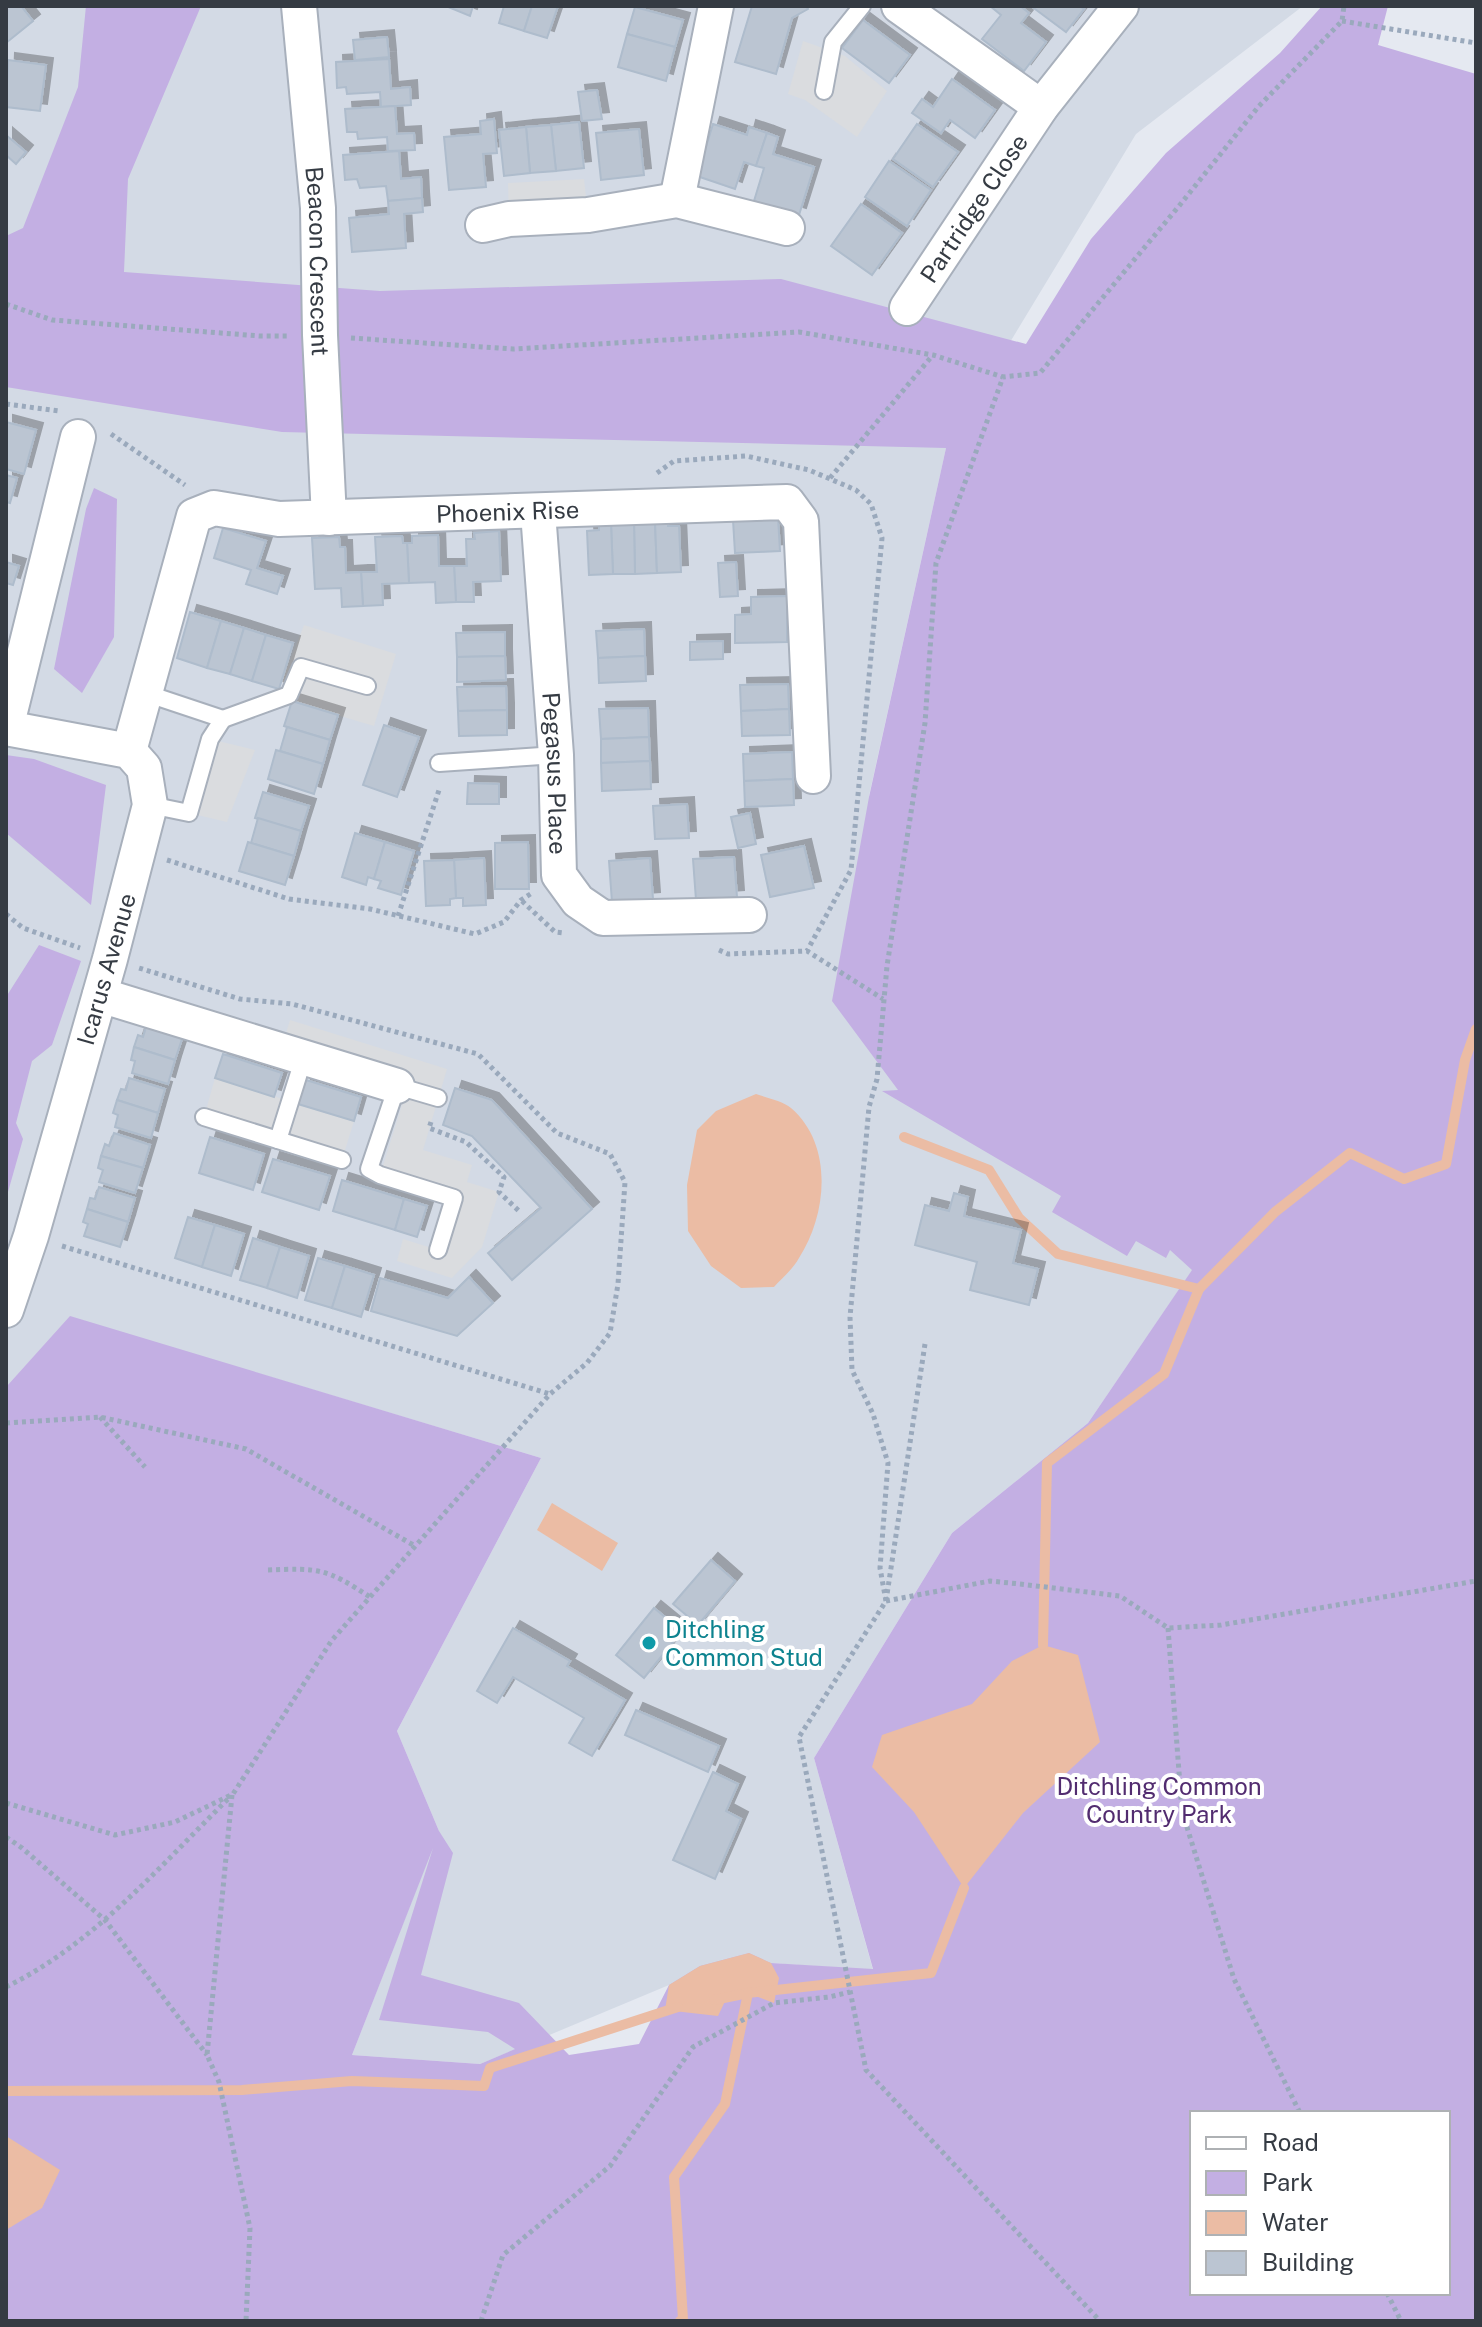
<svg xmlns="http://www.w3.org/2000/svg" width="1482" height="2327" viewBox="0 0 1482 2327" font-family="'Public Sans',sans-serif">
	<style>
		.residential { fill: #d3dae5 }
		.green { fill: #c3afe3; fill-rule: evenodd }
		.parking { fill: #dadcdf }
		.water { fill: #ebbca4 }
		.lines { fill: none; stroke-linecap: round; stroke-linejoin: round }
		.stream { stroke: #ebbca4; stroke-width: 10 }
		.building { fill: #bbc5d2; stroke: #aebccc; stroke-width: 2; filter: url(#shadow) }
		.lane-casing { stroke: #a8b0bc; stroke-width: 20 }
		.street-casing { stroke: #a8b0bc; stroke-width: 38 }
		.path { stroke: #9aa9bc; stroke-width: 5; stroke-dasharray: 4 4; stroke-linecap: butt }
		.lane { stroke: #fff; stroke-width: 16 }
		.street { stroke: #fff; stroke-width: 34 }
		.culture-dot { fill: #0f9aa8; stroke: #fff; stroke-width: 3 }
		.labels { text-anchor: middle; dominant-baseline: central; stroke-width: 8; stroke-linejoin: round; paint-order: stroke }
		.street-label { font-size: 24px; fill: #353b43; stroke: #fff }
		.culture-label { font-size: 24px; fill: #0d838f; stroke: #fff; text-anchor: start }
		.park-label { font-size: 24px; fill: #522c70; stroke: #fff }
	</style>
	<defs>
		<filter id="shadow"><feDropShadow dx="7" dy="-7" stdDeviation="0" flood-color="#0004"/></filter>
	</defs>
	<rect width="100%" height="100%" fill="#e5e9f1"/>
	<!-- residential -->
	<polygon class="residential" points="6,6 1303,6 1136,134 946,448 869,796 1290,1127 1088,1423 952,1533 814,1758 873,1970 771,1963 749,1953 701,1966 669,1985 480,2064 352,2055 439,1831 397,1731 541,1458 70,1317 6,1387"/>
	<!-- green -->
	<g class="green">
		<path d="M86,6H201L128,179L124,272L380,291L781,279L1026,344L1091,239L1166,153L1280,53L1322,6H1388L1378,45L1476,74V2321H6V1387L70,1316L541,1458L397,1731L439,1831L453,1853L421,1975L519,2003L569,2055L639,2044L669,1985L700,1966L749,1953L771,1963L873,1969L814,1758L952,1533L1088,1423L1192,1270L1170,1250L1166,1258L1136,1241L1127,1256L1052,1212L1061,1196L882,1091L898,1090L832,1001L869,797L946,448L282,432L6,387V236L23,228L78,87ZM433,1848L379,2020L488,2032L515,2049L480,2064L352,2055ZM1192,2113H1448V2293H1192Z"/>
		<polygon points="94,488 117,499 114,637 82,693 54,669 86,509"/>
		<polygon points="6,755 34,759 106,785 91,905 6,833"/>
		<polygon points="39,945 81,961 52,1045 32,1061 16,1123 23,1139 6,1199 6,997"/>
	</g>
	<!-- parking -->
	<g class="parking">
		<polygon points="803,41 845,56 887,91 857,137 805,100 788,94"/>
		<polygon points="584,179 588,215 509,219 508,183"/>
		<polygon points="304,625 396,654 374,726 293,702 282,681"/>
		<polygon points="210,739 255,750 227,822 189,813"/>
		<polygon points="290,1020 447,1069 423,1150 472,1165 467,1182 499,1192 482,1247 452,1278 397,1261 403,1239 438,1250 454,1198 380,1175 407,1089 281,1050"/>
		<polygon points="215,1078 354,1121 342,1160 204,1117"/>
	</g>
	<!-- water -->
	<g class="water">
		<path d="M756,1094C767,1098 783,1101 791,1108C834,1145 827,1215 799,1258C793,1269 782,1278 774,1287L741,1288L711,1266L688,1231L687,1185L697,1130L716,1111Z"/>
		<polygon points="552,1503 618,1543 602,1571 537,1530"/>
		<polygon points="1043,1645 1078,1655 1100,1742 1023,1813 964,1888 914,1812 872,1767 882,1735 972,1704 1012,1661"/>
		<polygon points="749,1953 771,1963 779,1978 774,2003 748,1993 727,1997 718,2016 665,2010 669,1985 700,1966"/>
		<polygon points="6,2136 60,2170 42,2208 6,2230"/>
	</g>
	<g class="lines">
		<!-- stream -->
		<g class="stream">
			<polyline points="904,1137 989,1170 1019,1218 1058,1254 1199,1289"/>
			<polyline points="1043,1645 1047,1463 1164,1374 1199,1289 1275,1212 1350,1153 1404,1179 1446,1164 1465,1060 1476,1029"/>
			<polyline points="714,2000 748,1993 931,1973 964,1888"/>
			<polyline points="6,2091 242,2090 352,2081 484,2086 490,2068 678,2007"/>
			<polyline points="680,2321 683,2319 674,2177 725,2104 748,1993"/>
		</g>
	</g>
	<!-- building -->
	<g class="building">
		<polygon points="6,6 21,6 33,21 6,43"/>
		<polygon points="446,6 473,6 470,16"/>
		<polygon points="504,6 532,6 524,31 499,23"/>
		<polygon points="532,6 558,6 547,38 524,31"/>
		<polygon points="752,6 806,6 808,9 792,18 776,74 735,62"/>
		<polygon points="990,6 1020,6 1029,13 1021,23 1046,42 1024,71 982,39 1001,15"/>
		<polygon points="1031,6 1079,6 1084,9 1066,32"/>
		<polygon points="635,7 683,20 675,47 627,34"/>
		<polygon points="863,20 910,55 889,83 842,48"/>
		<polygon points="627,34 675,47 666,81 618,67"/>
		<polygon points="387,37 389,57 355,60 353,40"/>
		<polygon points="389,59 391,89 410,87 411,105 381,107 380,92 347,94 346,87 337,88 336,62"/>
		<polygon points="8,60 46,65 40,111 6,107"/>
		<polygon points="952,79 995,110 975,138 950,120 941,133 912,113 922,99 933,107"/>
		<polygon points="597,90 602,119 582,121 578,92"/>
		<polygon points="395,106 397,134 414,133 415,150 388,151 387,137 358,139 357,132 347,132 345,109"/>
		<polygon points="494,119 497,153 483,154 486,187 449,190 444,137 481,134 480,121"/>
		<polygon points="579,122 584,168 556,171 551,125"/>
		<polygon points="713,124 747,135 749,127 767,133 756,166 744,162 735,189 697,176"/>
		<polygon points="917,124 958,152 933,187 893,159"/>
		<polygon points="551,125 556,171 530,173 526,127"/>
		<polygon points="526,127 530,173 504,176 499,130"/>
		<polygon points="639,129 644,175 601,180 596,133"/>
		<polygon points="767,133 778,137 773,154 814,167 799,215 754,201 764,168 756,166"/>
		<polygon points="6,135 26,152 16,164 6,155"/>
		<polygon points="399,151 401,179 421,177 422,198 388,201 386,186 360,188 357,179 345,180 343,155"/>
		<polygon points="889,161 931,190 907,226 865,197"/>
		<polygon points="422,198 423,212 404,214 406,248 352,252 349,218 389,214 388,201"/>
		<polygon points="861,204 902,233 872,275 831,246"/>
		<polygon points="6,422 36,430 24,474 6,469"/>
		<polygon points="6,475 17,478 10,503 6,502"/>
		<polygon points="778,517 780,551 735,553 733,520"/>
		<polygon points="655,522 657,573 635,574 634,523"/>
		<polygon points="655,522 668,522 668,526 679,526 681,572 657,573"/>
		<polygon points="634,523 635,574 613,574 611,524"/>
		<polygon points="599,524 611,524 613,574 589,575 587,531 599,530"/>
		<polygon points="223,528 266,541 257,568 283,576 277,594 246,584 251,570 214,558"/>
		<polygon points="499,531 501,581 473,582 474,602 456,602 454,566 467,566 466,539 475,539 474,533"/>
		<polygon points="438,535 439,566 454,566 456,602 436,603 435,582 409,583 407,543 412,543 412,536"/>
		<polygon points="402,536 403,543 407,543 409,583 382,584 383,605 363,606 361,572 377,572 375,537"/>
		<polygon points="339,537 340,547 345,547 346,573 361,572 363,606 342,607 341,588 315,589 312,538"/>
		<polygon points="6,562 19,566 13,585 6,583"/>
		<polygon points="736,562 738,596 720,597 718,563"/>
		<polygon points="787,596 787,642 735,643 735,615 751,614 751,597"/>
		<polygon points="190,612 221,621 207,668 177,658"/>
		<polygon points="221,621 244,628 230,674 207,668"/>
		<polygon points="244,628 266,635 252,681 230,674"/>
		<polygon points="644,629 645,656 598,658 596,631"/>
		<polygon points="505,632 505,656 457,657 456,633"/>
		<polygon points="266,635 293,643 279,689 252,681"/>
		<polygon points="723,641 723,659 690,660 690,642"/>
		<polygon points="505,656 506,680 457,682 457,657"/>
		<polygon points="645,656 646,681 599,683 598,658"/>
		<polygon points="788,684 789,709 741,711 740,685"/>
		<polygon points="506,686 507,710 458,711 457,687"/>
		<polygon points="292,701 338,715 330,740 284,726"/>
		<polygon points="648,708 649,737 601,739 599,709"/>
		<polygon points="789,709 790,735 742,736 741,711"/>
		<polygon points="507,710 507,735 459,736 458,711"/>
		<polygon points="384,725 419,737 397,797 363,785"/>
		<polygon points="287,727 330,740 323,764 280,751"/>
		<polygon points="649,737 650,761 601,763 601,739"/>
		<polygon points="276,750 323,764 314,794 268,779"/>
		<polygon points="792,752 793,779 744,781 743,754"/>
		<polygon points="650,761 651,789 602,791 601,763"/>
		<polygon points="793,779 794,805 745,807 744,781"/>
		<polygon points="468,783 499,784 499,804 467,804"/>
		<polygon points="263,792 309,806 301,831 255,818"/>
		<polygon points="687,804 689,838 655,839 653,806"/>
		<polygon points="750,813 756,844 738,848 731,817"/>
		<polygon points="258,818 301,831 294,856 251,843"/>
		<polygon points="355,833 385,842 374,879 368,877 366,885 342,877"/>
		<polygon points="248,842 294,856 285,885 239,871"/>
		<polygon points="385,842 414,851 401,895 378,888 381,881 374,879"/>
		<polygon points="528,842 529,889 495,889 495,843"/>
		<polygon points="804,846 814,888 770,897 761,855"/>
		<polygon points="734,857 737,897 696,900 693,859"/>
		<polygon points="484,858 486,905 463,906 463,898 456,898 454,860"/>
		<polygon points="650,858 653,899 612,902 609,861"/>
		<polygon points="454,860 456,898 450,899 450,905 426,906 424,861"/>
		<polygon points="147,1024 183,1036 175,1060 134,1047 138,1035 143,1037"/>
		<polygon points="134,1047 175,1060 168,1084 132,1073 135,1061 131,1060"/>
		<polygon points="223,1054 282,1073 274,1097 215,1078"/>
		<polygon points="129,1078 165,1089 158,1113 117,1100 121,1089 126,1090"/>
		<polygon points="306,1080 361,1097 354,1121 298,1104"/>
		<polygon points="455,1088 492,1100 592,1209 512,1280 488,1253 541,1208 472,1136 443,1125"/>
		<polygon points="117,1100 158,1113 151,1138 115,1127 118,1115 113,1113"/>
		<polygon points="114,1133 150,1145 143,1168 101,1156 105,1144 109,1146"/>
		<polygon points="210,1137 264,1154 253,1190 199,1173"/>
		<polygon points="101,1156 143,1168 135,1193 99,1182 103,1170 98,1168"/>
		<polygon points="273,1159 330,1176 319,1210 262,1192"/>
		<polygon points="342,1180 404,1199 395,1230 333,1211"/>
		<polygon points="99,1187 135,1198 128,1222 87,1209 90,1198 95,1199"/>
		<polygon points="954,1193 968,1197 964,1216 1021,1230 1013,1263 1038,1269 1029,1305 970,1290 977,1262 915,1245 925,1205 949,1211"/>
		<polygon points="404,1199 427,1206 417,1237 395,1230"/>
		<polygon points="87,1209 128,1222 120,1247 84,1236 88,1224 83,1222"/>
		<polygon points="188,1217 215,1225 202,1267 175,1258"/>
		<polygon points="215,1225 244,1234 231,1276 202,1267"/>
		<polygon points="253,1238 280,1247 267,1288 240,1280"/>
		<polygon points="280,1247 309,1256 297,1298 267,1288"/>
		<polygon points="318,1258 345,1266 332,1308 305,1300"/>
		<polygon points="345,1266 374,1275 361,1317 332,1308"/>
		<polygon points="469,1277 493,1303 457,1336 371,1311 380,1278 448,1298"/>
		<polygon points="711,1560 735,1581 698,1625 673,1604"/>
		<polygon points="654,1608 682,1631 644,1678 616,1655"/>
		<polygon points="513,1628 570,1661 567,1666 625,1700 592,1756 569,1743 584,1718 513,1677 497,1703 477,1691"/>
		<polygon points="636,1710 719,1746 708,1772 625,1735"/>
		<polygon points="713,1772 738,1784 726,1811 741,1819 715,1879 673,1860"/>
	</g>
	<g class="lines">
		<defs>
			<g id="lane">
				<polyline points="824,91 833,42 862,6"/>
				<polyline points="145,693 223,719 210,739 189,813 150,805"/>
				<polyline points="223,719 289,695 301,667 367,686"/>
				<polyline points="439,763 556,755"/>
				<polyline points="204,1117 342,1160"/>
				<polyline points="278,1140 304,1057"/>
				<polyline points="438,1250 454,1198 380,1175 369,1169 397,1086 438,1098"/>
			</g>
			<g id="street">
				<path id="s1" d="M299,6L318,208L320,335L329,518"/>
				<polyline points="899,6 1041,107"/>
				<polyline points="677,200 716,6"/>
				<polyline points="483,225 509,219 588,215 677,200 787,228"/>
				<path id="s2" d="M907,308L1041,107L1121,6"/>
				<path id="s3" d="M538,512L556,755L559,875L578,901L603,918L749,915"/>
				<polyline points="6,728 129,751 144,768 150,805 110,959 31,1236 6,1310"/>
				<polyline points="6,728 78,437"/>
				<path id="s4" d="M129,751L194,516L214,508L279,519L787,502L801,521L813,776"/>
				<polyline points="100,995 397,1086"/>
			</g>
		</defs>
		<!-- lane casing -->
		<use href="#lane" class="lane-casing"/>
		<!-- street casing -->
		<use href="#street" class="street-casing"/>
		<!-- path -->
		<g class="path">
			<polyline points="1342,21 1476,43"/>
			<polyline points="6,304 52,320 260,336 289,336"/>
			<polyline points="351,338 513,349 799,332 933,355 1003,377"/>
			<polyline points="6,404 59,411"/>
			<polyline points="111,434 185,485"/>
			<polyline points="657,473 674,461 746,456 809,470 856,490 871,504 882,538 851,870 807,951"/>
			<polyline points="830,478 932,356"/>
			<polyline points="167,860 289,899 370,909 475,934 504,922 521,900 532,893"/>
			<polyline points="522,901 555,932 563,933"/>
			<polyline points="6,914 23,928 80,948"/>
			<polyline points="398,916 440,787"/>
			<polyline points="719,950 728,954 807,951 883,999"/>
			<polyline points="431,1122 429,1128 466,1142 504,1177 499,1192 520,1212"/>
			<polyline points="62,1246 550,1394"/>
			<polyline points="925,1344 886,1601 799,1737 866,2070 1100,2321"/>
			<polyline points="100,1417 145,1467"/>
			<polyline points="6,1423 100,1417 246,1449 415,1546"/>
			<path d="M268,1570C319,1568 326,1568 370,1597"/>
			<polyline points="886,1601 880,1568 888,1463 873,1414 852,1370 850,1317 869,1107 877,1079 887,966 925,723 936,563 1003,377 1040,373 1179,206 1259,106 1342,21 1344,6"/>
			<polyline points="886,1601 990,1581 1020,1584 1120,1596 1168,1628 1221,1625 1476,1581"/>
			<polyline points="1168,1628 1182,1811 1234,1979 1300,2113"/>
			<polyline points="232,1795 207,2055 219,2082 250,2228 246,2321"/>
			<polyline points="6,1803 115,1835 175,1822 233,1794 332,1640 550,1394 587,1363 610,1333 618,1284 625,1182 610,1154 557,1133 478,1054 292,1004 240,999 139,968"/>
			<polyline points="6,1837 22,1848 105,1920 207,2055"/>
			<path d="M6,1987C94,1944 161,1865 230,1797"/>
			<polyline points="1387,2293 1401,2321"/>
			<polyline points="481,2321 503,2255 610,2166 693,2047 774,2003 829,1997 850,1992"/>
		</g>
		<!-- lane -->
		<use href="#lane" class="lane"/>
		<!-- street -->
		<use href="#street" class="street"/>
	</g>
	<!-- markers -->
	<circle class="culture-dot" cx="649" cy="1643" r="8"/>
	<g class="labels">
		<!-- street labels -->
		<g class="street-label">
			<text stroke="none"><textPath href="#s2" startOffset="120">Partridge Close</textPath></text>
			<text stroke="none"><textPath href="#s1" startOffset="256">Beacon Crescent</textPath></text>
			<text stroke="none"><textPath href="#s4" startOffset="560">Phoenix Rise</textPath></text>
			<text stroke="none"><textPath href="#s3" startOffset="262">Pegasus Place</textPath></text>
			<text transform="translate(106 969) rotate(-74)">Icarus Avenue</text>
		</g>
		<!-- culture labels -->
		<g class="culture-label">
			<text x="665" y="1629">Ditchling<tspan x="665" dy="28">Common Stud</tspan></text>
		</g>
		<!-- park labels -->
		<g class="park-label">
			<text x="1159" y="1786">Ditchling Common<tspan x="1159" dy="28">Country Park</tspan></text>
		</g>
	</g>
	<!-- border -->
	<rect width="1482" height="2327" fill="none" stroke="#353b43" stroke-width="16"/>
	<!-- legend -->
	<rect x="1190" y="2111" width="260" height="184" fill="#ffffff" stroke="#aeb1b4" stroke-width="2"/>
	<rect x="1206" y="2137" width="40" height="12" fill="#ffffff" stroke="#aeb1b4" stroke-width="2"/>
	<text x="1262" y="2151" font-size="24" fill="#353b43">Road</text>
	<rect x="1206" y="2171" width="40" height="24" fill="#c3afe3" stroke="#aeb1b4" stroke-width="2"/>
	<text x="1262" y="2191" font-size="24" fill="#353b43">Park</text>
	<rect x="1206" y="2211" width="40" height="24" fill="#ebbca4" stroke="#aeb1b4" stroke-width="2"/>
	<text x="1262" y="2231" font-size="24" fill="#353b43">Water</text>
	<rect x="1206" y="2251" width="40" height="24" fill="#bbc5d2" stroke="#aeb1b4" stroke-width="2"/>
	<text x="1262" y="2271" font-size="24" fill="#353b43">Building</text>
</svg>
